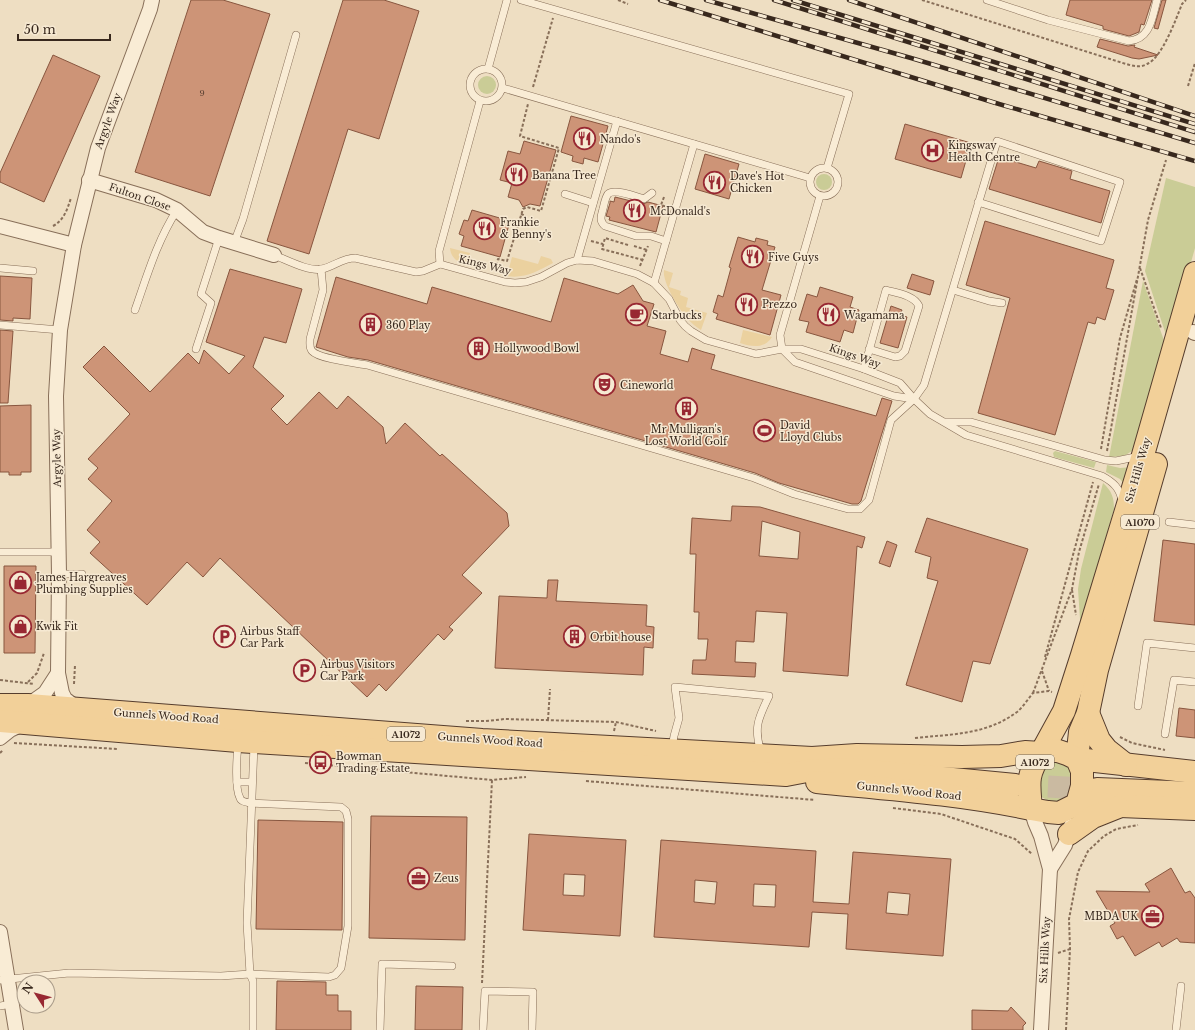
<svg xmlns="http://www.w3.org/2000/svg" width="1195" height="1030" viewBox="0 0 1195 1030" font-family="'Libre Baskerville',serif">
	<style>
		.green { fill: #cacc96 }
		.sand { fill: #ebd19f }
		.building { fill: #cd9477; stroke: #88563f; fill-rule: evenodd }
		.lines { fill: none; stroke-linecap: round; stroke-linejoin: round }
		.primary-tunnel { stroke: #cabaa1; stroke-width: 22; stroke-dasharray: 22 11; stroke-linecap: butt }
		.lane-casing { stroke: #886f59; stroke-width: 8 }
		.street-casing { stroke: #886f59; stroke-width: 16 }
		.primary-casing { stroke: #563d2d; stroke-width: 24 }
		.path { stroke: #886f59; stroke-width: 2; stroke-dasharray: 3 2; stroke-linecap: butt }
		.lane { stroke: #f9ecd5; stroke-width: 7 }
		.street { stroke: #f9ecd5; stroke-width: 14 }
		.primary { stroke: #f2d099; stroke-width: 22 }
		.rail-casing { stroke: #38281d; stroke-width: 4.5 }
		.rail { stroke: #f6e9d2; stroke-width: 3; stroke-dasharray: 9; stroke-linecap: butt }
		.labels { text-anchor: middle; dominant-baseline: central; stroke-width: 3; stroke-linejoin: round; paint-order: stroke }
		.number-label { font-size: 8px; fill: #5d4334 }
		.shield { fill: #f6e9d2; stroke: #716253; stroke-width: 1 }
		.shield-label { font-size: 9px; font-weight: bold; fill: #38281d }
		.street-label { font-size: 10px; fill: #38281d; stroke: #f6e9d2 }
		.poi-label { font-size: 10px; fill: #38281d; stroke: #f6e9d2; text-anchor: start }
	</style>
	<rect width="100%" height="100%" fill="#eedec2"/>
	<!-- green -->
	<g class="green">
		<circle cx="487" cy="85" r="9"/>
		<circle cx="824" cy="182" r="8"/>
		<polygon points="1166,178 1195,187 1195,248 1169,341 1167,338 1145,271"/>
		<polygon points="1143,281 1167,349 1135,449 1124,456 1109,457"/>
		<polygon points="1055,451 1096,462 1094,468 1054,457 1053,453"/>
		<polygon points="1107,465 1120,468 1133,467 1127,488 1120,479 1106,472"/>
		<path d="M1103,483C1112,491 1114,498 1114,509L1090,593L1081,634L1078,589L1081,569Z"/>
		<polygon points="1055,760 1070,766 1076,789 1062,802 1050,802 1040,796 1036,773 1044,764"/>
	</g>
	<!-- sand -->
	<g class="sand">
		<path d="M450,248L470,253L467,265C457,262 451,258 450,248Z"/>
		<path d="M541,256L551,259L553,263C538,271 524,279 507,276L512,257L538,264Z"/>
		<path d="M664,270L673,273L669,287L681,291L680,295L688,298L686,307L707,313L701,330C696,327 691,323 687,318C679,309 662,282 664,270Z"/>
		<path d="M743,330L772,337C764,349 752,347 740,343Z"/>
	</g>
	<!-- building -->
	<g class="building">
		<polygon points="191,0 223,0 270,14 210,196 135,172"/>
		<polygon points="343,0 384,0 419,11 379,139 348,129 309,254 267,241"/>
		<polygon points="1070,0 1152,0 1144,25 1141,24 1139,32 1129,36 1103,29 1103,26 1066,15"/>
		<polygon points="1162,0 1166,0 1158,29 1154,28"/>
		<polygon points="1100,39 1128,46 1135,45 1134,47 1158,55 1139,59 1132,58 1097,47"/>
		<polygon points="53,55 100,76 44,202 0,182 0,173"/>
		<polygon points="571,116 608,126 598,162 584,158 583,164 572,161 573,156 561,152"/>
		<polygon points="905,124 971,143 961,178 895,159"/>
		<polygon points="524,141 556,150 540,206 530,204 523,207 519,200 508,197 512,183 500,180 508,151 520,154"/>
		<polygon points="705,154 739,164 729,199 695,189"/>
		<polygon points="999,157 1036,168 1039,161 1072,171 1070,179 1110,191 1101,223 989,189"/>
		<polygon points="615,197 643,204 648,202 663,206 656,232 609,220 610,217 606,216 610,203 610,201 614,202"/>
		<polygon points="472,210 510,221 500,257 461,246 464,236 459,234 464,220 468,221"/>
		<polygon points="985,221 1114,260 1106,288 1114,290 1105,320 1097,317 1095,324 1088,322 1055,435 978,413 1010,298 966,285"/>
		<polygon points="738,237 755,242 756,238 768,241 767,245 775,247 762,290 781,295 770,335 716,319 718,314 713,312 718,295 723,297 731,268 729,267"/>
		<polygon points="230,269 302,289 286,343 264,337 253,367 284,396 271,409 287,425 319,392 337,409 348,396 383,427 386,444 405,423 440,456 442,454 507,513 509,526 462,575 482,593 449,627 453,630 444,640 438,634 386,691 379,684 367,697 220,558 203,577 187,562 147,605 90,553 100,542 87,530 112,501 88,479 98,468 88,459 130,414 83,367 104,346 150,392 188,353 199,364 204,350 229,374 245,356 206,342"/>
		<polygon points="912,274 934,281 930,295 907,288"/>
		<polygon points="0,276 32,278 30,319 13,318 13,321 0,320"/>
		<polygon points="336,277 427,304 432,287 551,322 564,278 618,294 633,285 643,301 654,304 647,326 666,331 660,354 688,362 692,348 704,352 715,355 711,369 876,416 882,398 892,401 861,501 858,504 852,504 779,483 755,473 368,360 348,357 316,347"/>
		<polygon points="820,287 853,297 850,307 859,310 853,333 844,330 840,342 806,332 809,322 799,320 807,294 817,297"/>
		<polygon points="891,306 902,310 900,315 907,317 898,348 880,343"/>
		<polygon points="0,330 13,331 8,403 0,403"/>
		<polygon points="31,405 31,472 21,472 21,475 9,475 9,472 0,472 0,406"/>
		<path d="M732,506L760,507L865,537L862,548L857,546L848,676L783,671L787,613L756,611L754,642L736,641L735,662L756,663L755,677L692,674L693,660H706L708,639H698L699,612H694L696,554H690L692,518L731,521ZM762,521L800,532L798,559L759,556Z"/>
		<polygon points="927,518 1028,549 990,664 973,661 962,702 906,685 938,581 927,578 931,557 915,552"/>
		<polygon points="1163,540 1195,544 1195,625 1154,621"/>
		<polygon points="887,541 897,545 890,567 879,563"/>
		<polygon points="4,566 36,566 35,653 4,653"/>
		<polygon points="548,580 558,580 556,601 647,605 646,626 654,627 653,648 644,647 643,675 495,668 499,596 547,598"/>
		<polygon points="1179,708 1195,710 1195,738 1176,736"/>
		<polygon points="371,816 467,817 465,940 369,938"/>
		<polygon points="258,820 343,822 342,930 256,929"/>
		<path d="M529,834L626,840L620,936L523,930ZM564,874L585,875L584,896L563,895Z"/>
		<path d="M661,840L816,851L813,902L849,904L853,852L951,859L943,956L846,949L848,914L812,912L809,947L654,937ZM695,880L717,882L715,904L694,902ZM754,884L776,885L775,907L753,906ZM888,892L910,894L908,915L886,913Z"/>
		<polygon points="1171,868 1185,893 1190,891 1195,898 1195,943 1180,942 1177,938 1162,947 1159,942 1135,956 1123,936 1117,939 1110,926 1115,923 1096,891 1150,892 1145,884"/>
		<polygon points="277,981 326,982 326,995 338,995 338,1011 351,1011 351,1030 276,1030"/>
		<polygon points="416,986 463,987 462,1030 415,1030"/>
		<polygon points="1011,1007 1026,1023 1023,1026 1023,1030 972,1030 972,1010 1008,1011"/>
	</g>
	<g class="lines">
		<!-- primary-tunnel -->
		<polyline class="primary-tunnel" points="1015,785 1097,789"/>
		<defs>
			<g id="lane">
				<polyline points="521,0 849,94 827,168"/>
				<path d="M987,0L1048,20L1129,41C1151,39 1152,17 1157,0"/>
				<circle cx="486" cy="85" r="16"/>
				<polyline points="488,69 507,0"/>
				<polyline points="503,88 810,178"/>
				<circle cx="824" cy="182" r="14"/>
				<path d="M652,193L644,199C637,197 614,188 608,194C605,198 604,205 603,209C601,216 599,221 605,226L636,236H651L666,241"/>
				<polyline points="565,194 593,203"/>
				<polyline points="234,243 243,219 296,35"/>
				<path d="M274,255C287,260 309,272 322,269C334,266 343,258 355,258L416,272L423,271L440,264L505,282L515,283L526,282L541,277L567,263L577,260L593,261L637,274L654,283L669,299L680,320L685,326L691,331L706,340L756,354L782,349H801L864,369L900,383L914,399L930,414L966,435L1102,476C1113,482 1120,488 1122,501"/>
				<polyline points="577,260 617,121"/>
				<polyline points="440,264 439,251 480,101"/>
				<polyline points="0,268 33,271"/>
				<path d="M321,269L323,290L310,339C310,344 309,347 312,351C319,359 356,363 367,365L754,478L794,494L848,509H860L869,500L891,420L914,399L924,385L997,141L1120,182L1101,241L978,202"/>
				<polyline points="654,283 694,144"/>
				<polyline points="953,290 989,301 1002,303"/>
				<path d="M135,310C147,276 157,241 177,210"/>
				<polyline points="0,325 60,330"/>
				<polyline points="196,349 211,303 201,294 219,238"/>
				<polyline points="782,349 780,335 820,196"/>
				<polyline points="782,349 795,362 894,396 914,399"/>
				<path d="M864,369L886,290C896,293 914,295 919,306L905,351L900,356L895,357L869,349"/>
				<polyline points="946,422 971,422 1105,460 1116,461 1140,456"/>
				<polyline points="1169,522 1195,525"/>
				<polyline points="0,552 59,552"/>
				<polyline points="59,574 82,574"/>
				<polyline points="1138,706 1147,643 1195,648"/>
				<polyline points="1165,734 1174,680 1195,682"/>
				<path d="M672,748L674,736L679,718L675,687L769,696C759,717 753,727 761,752"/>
				<polyline points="237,782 252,782"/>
				<path d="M0,980L69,973L221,976L250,974L329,977L335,975L341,968L348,926V819L346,811L341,807L251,803C247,802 241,802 240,798C234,787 237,756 238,743"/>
				<polyline points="0,1006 11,1004"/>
				<polyline points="253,1030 253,981 250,974 247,923 254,745"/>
				<polyline points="380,1030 382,964 452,966"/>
				<polyline points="483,1030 485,991 533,992 532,1030"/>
				<polyline points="1176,1030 1181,986"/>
			</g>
			<g id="street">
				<polyline points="89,180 156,200 177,210 203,232 219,238 274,255"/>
				<polyline points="0,226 74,245"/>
				<polyline points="1193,332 1195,333"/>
				<polyline points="28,705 45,693 58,673"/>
				<polyline points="77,708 65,699 62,693 58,673 59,574 56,396 60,330 74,245 98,148 150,9 152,0"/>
				<polyline points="0,738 10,730 23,724"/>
				<polyline points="1031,809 1035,822 1041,836 1050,869 1041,1030"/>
				<polyline points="1050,869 1065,845 1071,826"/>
				<polyline points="0,932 16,1030"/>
			</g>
			<g id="primary">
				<polyline points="1156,464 1097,670 1088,713 1080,732 1077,759 1195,772"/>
				<polyline points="0,705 28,705 482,740 812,758 857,755 962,757 1001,756 1025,752 1041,753 1064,711 1082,655 1143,455 1195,273"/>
				<polyline points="1088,713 1099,740 1107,750 1126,765"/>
				<polyline points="0,721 238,741 786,775 807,771 849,769 1015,785"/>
				<path d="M817,782C888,789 960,794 1031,809"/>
				<polyline points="1097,789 1195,793"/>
				<path d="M1077,804L1082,786V771L1077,759L1067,754L1055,750L1041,753C1026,776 1029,783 1031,809L1048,812L1059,813L1077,804L1095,803L1120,806L1195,809"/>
				<polyline points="1069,834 1093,817 1118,807"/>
			</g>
		</defs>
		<!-- lane casing -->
		<use href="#lane" class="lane-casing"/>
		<!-- street casing -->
		<use href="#street" class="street-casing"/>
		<!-- primary casing -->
		<use href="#primary" class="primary-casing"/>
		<!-- path -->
		<g class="path">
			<polyline points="618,0 628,4"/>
			<path d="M922,0L1126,64C1133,66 1140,68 1147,64C1162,58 1176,19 1182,4L1186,0"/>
			<polyline points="1188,86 1195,63"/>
			<polyline points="533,87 553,18"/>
			<polyline points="664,197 661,205 667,207"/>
			<polyline points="521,214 526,216"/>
			<path d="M53,226C64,220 67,210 71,198"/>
			<polyline points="591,241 603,244"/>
			<polyline points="628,245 605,238 602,249 643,260"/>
			<polyline points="634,246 647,250"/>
			<polyline points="640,266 648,246"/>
			<polyline points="1140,268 1161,328"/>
			<polyline points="495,270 498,259 507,261 523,209 527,207 541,211 559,148 520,136 528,104"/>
			<polyline points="1101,449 1120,338 1137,279"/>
			<polyline points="1107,451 1148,220 1166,160"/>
			<polyline points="1072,590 1076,615"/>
			<polyline points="1045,657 1093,482"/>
			<polyline points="1042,671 1049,691"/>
			<polyline points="0,680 34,684"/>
			<polyline points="28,682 37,673 44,653"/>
			<polyline points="74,684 75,665"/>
			<polyline points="1033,693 1072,589 1079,552 1099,484"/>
			<polyline points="548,720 550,689"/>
			<polyline points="466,721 486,721 505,719 616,722 656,731"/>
			<polyline points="614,731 616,722"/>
			<polyline points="1120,737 1132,743 1165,750"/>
			<path d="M915,738C952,734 986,735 1017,712C1023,707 1028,699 1033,693L1049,691L1052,692"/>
			<polyline points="14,743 118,749"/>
			<polyline points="0,753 3,750"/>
			<polyline points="305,763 492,780 526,777"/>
			<polyline points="586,781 815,800"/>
			<polyline points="893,808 941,814 1015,839 1032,854"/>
			<polyline points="1058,953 1070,949"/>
			<polyline points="482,983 492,780"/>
			<polyline points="1066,1030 1070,949 1069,919 1078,872 1088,851 1104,836 1116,829 1138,825"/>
		</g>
		<!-- lane -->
		<use href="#lane" class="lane"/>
		<!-- street -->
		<use href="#street" class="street"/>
		<!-- primary -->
		<use href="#primary" class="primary"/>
		<defs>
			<g id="rail">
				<polyline points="660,0 999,104 1195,161"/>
				<polyline points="706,0 911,58 1195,143"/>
				<polyline points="774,0 1195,132"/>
				<polyline points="793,0 1195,124"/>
				<polyline points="849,0 1195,116"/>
			</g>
		</defs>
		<!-- rail casing -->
		<use href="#rail" class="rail-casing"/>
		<!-- rail -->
		<use href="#rail" class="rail"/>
	</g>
	<!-- icons -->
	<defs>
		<symbol id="restaurant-ring" viewBox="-11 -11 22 22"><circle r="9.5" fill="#f6e9d2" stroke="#982832" stroke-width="1.5"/><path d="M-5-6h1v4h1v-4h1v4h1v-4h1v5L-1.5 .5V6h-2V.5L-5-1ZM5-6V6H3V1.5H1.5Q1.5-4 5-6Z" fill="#982832"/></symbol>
		<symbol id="hospital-ring" viewBox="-11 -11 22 22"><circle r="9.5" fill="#f6e9d2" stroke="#982832" stroke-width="1.5"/><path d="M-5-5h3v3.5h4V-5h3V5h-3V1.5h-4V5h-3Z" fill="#982832"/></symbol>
		<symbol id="cafe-ring" viewBox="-11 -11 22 22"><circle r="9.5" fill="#f6e9d2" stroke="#982832" stroke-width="1.5"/><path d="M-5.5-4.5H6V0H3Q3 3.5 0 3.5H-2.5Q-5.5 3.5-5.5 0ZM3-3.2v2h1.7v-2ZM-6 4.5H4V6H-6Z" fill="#982832"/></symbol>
		<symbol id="building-ring" viewBox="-11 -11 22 22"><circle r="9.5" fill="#f6e9d2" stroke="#982832" stroke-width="1.5"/><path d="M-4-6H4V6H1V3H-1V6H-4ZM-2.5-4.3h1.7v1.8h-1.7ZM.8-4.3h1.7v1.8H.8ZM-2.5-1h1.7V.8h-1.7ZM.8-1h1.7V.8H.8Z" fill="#982832"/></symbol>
		<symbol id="theatre-ring" viewBox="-11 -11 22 22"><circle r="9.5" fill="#f6e9d2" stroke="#982832" stroke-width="1.5"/><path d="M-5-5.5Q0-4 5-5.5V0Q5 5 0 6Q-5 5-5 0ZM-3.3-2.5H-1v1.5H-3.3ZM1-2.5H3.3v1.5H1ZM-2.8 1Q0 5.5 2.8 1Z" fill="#982832"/></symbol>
		<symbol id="stadium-ring" viewBox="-11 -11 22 22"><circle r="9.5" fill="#f6e9d2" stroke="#982832" stroke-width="1.5"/><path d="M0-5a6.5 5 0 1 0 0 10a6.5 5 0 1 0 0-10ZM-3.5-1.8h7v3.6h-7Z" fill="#982832"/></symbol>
		<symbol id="shop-ring" viewBox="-11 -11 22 22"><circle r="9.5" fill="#f6e9d2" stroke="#982832" stroke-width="1.5"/><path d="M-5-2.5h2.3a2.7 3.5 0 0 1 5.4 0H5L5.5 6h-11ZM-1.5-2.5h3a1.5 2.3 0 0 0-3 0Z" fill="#982832"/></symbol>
		<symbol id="parking-ring" viewBox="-11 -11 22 22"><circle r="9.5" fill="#f6e9d2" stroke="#982832" stroke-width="1.5"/><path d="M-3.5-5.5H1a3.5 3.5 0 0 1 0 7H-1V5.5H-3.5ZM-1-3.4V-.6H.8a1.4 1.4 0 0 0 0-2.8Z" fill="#982832"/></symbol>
		<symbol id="bus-ring" viewBox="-11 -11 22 22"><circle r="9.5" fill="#f6e9d2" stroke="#982832" stroke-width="1.5"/><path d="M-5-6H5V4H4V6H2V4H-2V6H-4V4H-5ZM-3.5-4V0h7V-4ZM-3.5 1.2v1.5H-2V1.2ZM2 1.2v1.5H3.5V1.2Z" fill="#982832"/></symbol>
		<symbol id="office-ring" viewBox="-11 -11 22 22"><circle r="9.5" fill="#f6e9d2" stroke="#982832" stroke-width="1.5"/><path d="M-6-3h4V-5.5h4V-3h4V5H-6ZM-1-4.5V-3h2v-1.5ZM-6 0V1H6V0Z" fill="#982832"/></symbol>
	</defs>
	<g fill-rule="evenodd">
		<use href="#restaurant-ring" x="572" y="126" width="25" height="25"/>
		<use href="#hospital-ring" x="920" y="138" width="25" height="25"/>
		<use href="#restaurant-ring" x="504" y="162" width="25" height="25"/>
		<use href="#restaurant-ring" x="702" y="170" width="25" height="25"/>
		<use href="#restaurant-ring" x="622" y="198" width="25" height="25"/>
		<use href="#restaurant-ring" x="472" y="216" width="25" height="25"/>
		<use href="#restaurant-ring" x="740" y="244" width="25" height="25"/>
		<use href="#restaurant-ring" x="734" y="292" width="25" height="25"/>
		<use href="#cafe-ring" x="624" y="302" width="25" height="25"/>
		<use href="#restaurant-ring" x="816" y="302" width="25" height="25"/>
		<use href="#building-ring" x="358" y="312" width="25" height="25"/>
		<use href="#building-ring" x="466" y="336" width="25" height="25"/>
		<use href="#theatre-ring" x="592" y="372" width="25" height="25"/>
		<use href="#building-ring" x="674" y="396" width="25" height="25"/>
		<use href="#stadium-ring" x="752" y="418" width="25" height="25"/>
		<use href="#shop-ring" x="8" y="570" width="25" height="25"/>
		<use href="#shop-ring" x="8" y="614" width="25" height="25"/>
		<use href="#parking-ring" x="212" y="624" width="25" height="25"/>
		<use href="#building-ring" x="562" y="624" width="25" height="25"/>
		<use href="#parking-ring" x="292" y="658" width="25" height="25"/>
		<use href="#bus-ring" x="308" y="750" width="25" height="25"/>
		<use href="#office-ring" x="406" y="866" width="25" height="25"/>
		<use href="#office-ring" x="1140" y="904" width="25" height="25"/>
	</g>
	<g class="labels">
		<!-- number labels -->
		<g class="number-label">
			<text x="202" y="93">9</text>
		</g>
		<!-- shield labels -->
		<g class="shield">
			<rect x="1121" y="515" width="38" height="14" rx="3"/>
			<rect x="387" y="727" width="38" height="14" rx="3"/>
			<rect x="1016" y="755" width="38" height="14" rx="3"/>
		</g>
		<g class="shield-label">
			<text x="1140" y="522">A1070</text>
			<text x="406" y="734">A1072</text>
			<text x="1035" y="762">A1072</text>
		</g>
		<!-- street labels -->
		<g class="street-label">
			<text transform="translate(108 121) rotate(-70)">Argyle Way</text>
			<text transform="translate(140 197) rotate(19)">Fulton Close</text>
			<text transform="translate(485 265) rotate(14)">Kings Way</text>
			<text transform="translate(855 356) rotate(19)">Kings Way</text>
			<text transform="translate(57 458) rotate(-91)">Argyle Way</text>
			<text transform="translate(1138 470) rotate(-74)">Six Hills Way</text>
			<text transform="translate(166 716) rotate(4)">Gunnels Wood Road</text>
			<text transform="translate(490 740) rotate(4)">Gunnels Wood Road</text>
			<text transform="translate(909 791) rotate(6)">Gunnels Wood Road</text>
			<text transform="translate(1045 950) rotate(-87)">Six Hills Way</text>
		</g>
		<!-- poi labels -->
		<g class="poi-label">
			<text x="600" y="139">Nando's</text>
			<text x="948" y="145">Kingsway<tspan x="948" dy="12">Health Centre</tspan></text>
			<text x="532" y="175">Banana Tree</text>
			<text x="730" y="176">Dave's Hot<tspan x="730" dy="12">Chicken</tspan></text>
			<text x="650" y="211">McDonald's</text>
			<text x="500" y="222">Frankie<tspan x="500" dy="12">&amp; Benny's</tspan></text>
			<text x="768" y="257">Five Guys</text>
			<text x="762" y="304">Prezzo</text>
			<text x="652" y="315">Starbucks</text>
			<text x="844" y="315">Wagamama</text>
			<text x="386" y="325">360 Play</text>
			<text x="494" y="348">Hollywood Bowl</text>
			<text x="620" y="385">Cineworld</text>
			<text x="780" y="425">David<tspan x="780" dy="12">Lloyd Clubs</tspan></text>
			<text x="686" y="429" text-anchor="middle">Mr Mulligan's<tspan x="686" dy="12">Lost World Golf</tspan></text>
			<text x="36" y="577">James Hargreaves<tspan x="36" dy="12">Plumbing Supplies</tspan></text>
			<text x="36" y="626">Kwik Fit</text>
			<text x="240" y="631">Airbus Staff<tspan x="240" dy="12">Car Park</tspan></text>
			<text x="590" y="637">Orbit house</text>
			<text x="320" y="664">Airbus Visitors<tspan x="320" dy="12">Car Park</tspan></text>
			<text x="336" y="756">Bowman<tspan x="336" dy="12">Trading Estate</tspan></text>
			<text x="434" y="878">Zeus</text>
			<text x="1138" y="916" text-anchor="end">MBDA UK</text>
		</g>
	</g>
	<!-- north arrow -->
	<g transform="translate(36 994) rotate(306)"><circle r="19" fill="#f6e9d2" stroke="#aa9c8a"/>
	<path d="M0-3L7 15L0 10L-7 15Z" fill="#982832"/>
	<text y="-6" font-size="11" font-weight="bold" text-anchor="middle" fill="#38281d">N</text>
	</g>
	<!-- scale -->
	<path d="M18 34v6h92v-6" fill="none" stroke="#38281d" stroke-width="2"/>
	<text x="24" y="34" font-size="12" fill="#38281d" stroke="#f6e9d2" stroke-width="3" paint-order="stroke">50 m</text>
</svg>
